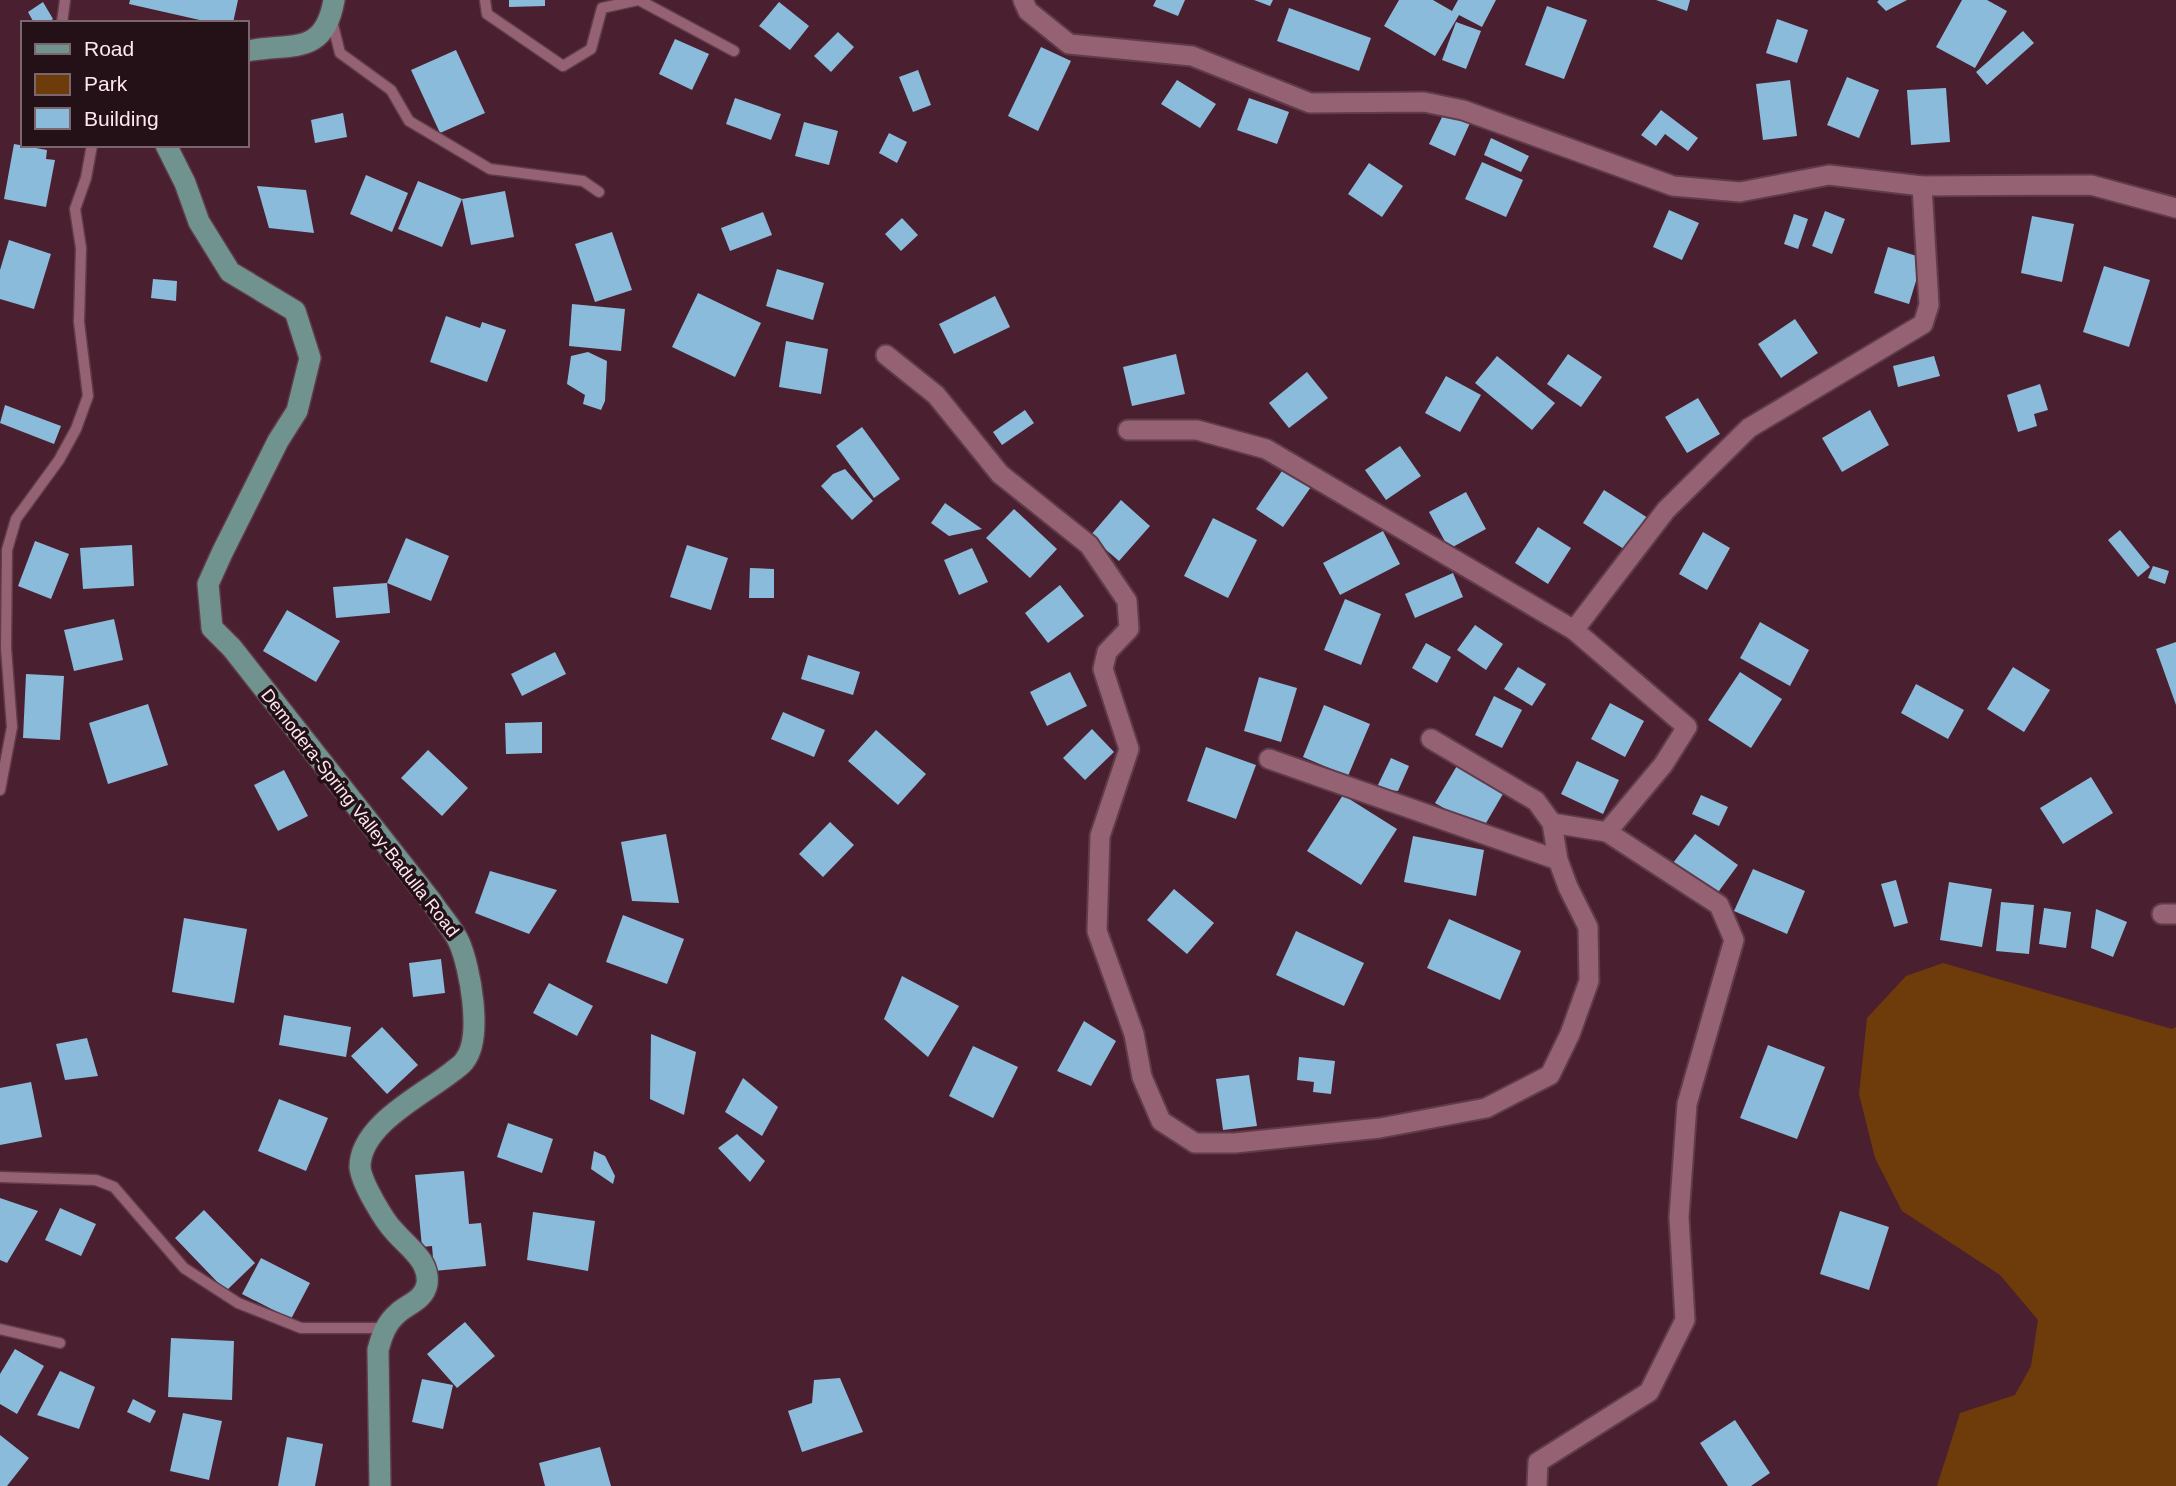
<svg xmlns="http://www.w3.org/2000/svg" width="2176" height="1486" viewBox="0 0 2176 1486" font-family="Arial,sans-serif">
	<style>
		.green { fill: #6e3b0a }
		.building { fill: #8bbbdb }
		.lines { fill: none; stroke-linecap: round; stroke-linejoin: round }
		.lane-casing { stroke: #603c4b; stroke-width: 13 }
		.street-casing { stroke: #603c4b; stroke-width: 23 }
		.primary-casing { stroke: #603c4b; stroke-width: 24 }
		.lane { stroke: #946273; stroke-width: 10 }
		.street { stroke: #946273; stroke-width: 19 }
		.primary { stroke: #71938f; stroke-width: 21 }
		.labels { text-anchor: middle; dominant-baseline: central; stroke-width: 7; stroke-linejoin: round; paint-order: stroke }
		.street-label { font-size: 18px; fill: #fee7ee; stroke: #241017 }
	</style>
	<rect width="100%" height="100%" fill="#4a1f2f"/>
	<!-- green -->
	<polygon class="green" points="1943,963 2172,1029 2176,1027 2176,1486 1937,1486 1960,1413 2015,1395 2031,1366 2038,1320 2000,1275 1902,1211 1875,1158 1859,1094 1867,1018 1906,976"/>
	<!-- building -->
	<g class="building">
		<polygon points="130,0 238,0 233,23 213,23 129,4"/>
		<polygon points="509,0 545,0 545,6 509,7"/>
		<polygon points="1156,0 1185,0 1178,16 1153,6"/>
		<polygon points="1254,0 1273,0 1270,6"/>
		<polygon points="1399,0 1433,0 1452,11 1458,0 1496,0 1482,27 1459,15 1435,56 1384,26"/>
		<polygon points="1656,0 1690,0 1687,11"/>
		<polygon points="1879,0 1907,0 1886,11 1877,2"/>
		<polygon points="1962,0 1987,0 2007,11 1975,68 1936,47"/>
		<polygon points="43,2 53,19 47,23 34,23 28,12"/>
		<polygon points="779,2 809,26 790,50 759,26"/>
		<polygon points="1547,6 1587,20 1564,79 1525,65"/>
		<polygon points="1289,8 1371,38 1359,71 1277,41"/>
		<polygon points="1777,19 1808,30 1797,63 1766,53"/>
		<polygon points="1456,22 1481,31 1466,69 1442,60"/>
		<polygon points="2023,31 2034,43 1987,85 1976,72"/>
		<polygon points="838,32 854,47 831,72 814,56"/>
		<polygon points="675,39 709,54 692,90 659,74"/>
		<polygon points="1041,47 1071,61 1038,131 1008,116"/>
		<polygon points="456,50 485,113 440,133 411,70"/>
		<polygon points="918,70 931,105 913,112 899,77"/>
		<polygon points="1847,77 1879,90 1859,138 1827,125"/>
		<polygon points="1177,80 1216,104 1200,128 1161,104"/>
		<polygon points="1790,80 1797,136 1763,140 1756,84"/>
		<polygon points="1946,88 1950,142 1911,145 1907,90"/>
		<polygon points="735,98 781,114 771,140 726,124"/>
		<polygon points="1249,98 1289,112 1277,144 1237,130"/>
		<polygon points="1661,110 1698,138 1688,151 1665,134 1656,146 1641,135"/>
		<polygon points="1445,111 1470,123 1455,156 1429,144"/>
		<polygon points="343,113 347,137 315,143 311,120"/>
		<polygon points="804,122 838,131 829,165 795,156"/>
		<polygon points="889,133 907,142 897,163 879,153"/>
		<polygon points="1491,138 1529,156 1521,172 1484,155"/>
		<polygon points="14,144 47,150 46,159 55,160 46,207 4,199"/>
		<polygon points="1482,162 1523,180 1506,217 1465,199"/>
		<polygon points="1369,163 1403,186 1382,217 1348,194"/>
		<polygon points="366,175 408,193 392,232 350,214"/>
		<polygon points="418,181 462,199 442,247 398,229"/>
		<polygon points="257,186 306,190 314,233 269,228"/>
		<polygon points="505,191 514,237 471,245 462,199"/>
		<polygon points="1669,210 1699,223 1682,260 1653,247"/>
		<polygon points="1825,211 1845,219 1832,254 1812,246"/>
		<polygon points="763,212 772,235 730,251 721,228"/>
		<polygon points="1794,214 1808,219 1798,249 1784,244"/>
		<polygon points="2032,216 2074,224 2062,282 2021,273"/>
		<polygon points="902,218 918,235 901,251 885,234"/>
		<polygon points="612,232 632,290 595,302 575,244"/>
		<polygon points="9,240 51,254 34,309 0,299 0,270"/>
		<polygon points="1888,247 1923,258 1909,304 1874,293"/>
		<polygon points="2104,266 2150,280 2129,347 2083,332"/>
		<polygon points="777,269 824,283 813,320 766,306"/>
		<polygon points="153,279 177,281 176,301 151,298"/>
		<polygon points="698,293 761,323 735,377 672,347"/>
		<polygon points="995,296 1010,327 954,354 939,324"/>
		<polygon points="572,304 625,309 621,351 569,346"/>
		<polygon points="446,316 480,328 482,322 506,330 487,382 430,362"/>
		<polygon points="1795,319 1818,353 1781,378 1758,344"/>
		<polygon points="786,341 828,349 821,394 779,387"/>
		<polygon points="588,352 607,361 605,401 601,410 583,404 585,395 567,384 571,356"/>
		<polygon points="1176,354 1185,394 1132,406 1123,367"/>
		<polygon points="1568,354 1602,377 1581,407 1547,384"/>
		<polygon points="1497,356 1555,403 1532,430 1475,383"/>
		<polygon points="1934,356 1940,376 1898,387 1893,366"/>
		<polygon points="1307,372 1328,398 1289,428 1269,403"/>
		<polygon points="1446,376 1481,395 1460,432 1425,413"/>
		<polygon points="2040,384 2048,410 2034,414 2037,426 2018,432 2007,395"/>
		<polygon points="1698,398 1720,434 1687,453 1665,417"/>
		<polygon points="5,405 61,426 54,444 0,423"/>
		<polygon points="1025,410 1034,423 1002,445 993,432"/>
		<polygon points="1870,410 1889,445 1842,472 1822,438"/>
		<polygon points="862,427 900,479 874,498 836,446"/>
		<polygon points="1400,446 1421,476 1386,500 1365,470"/>
		<polygon points="1284,468 1311,487 1283,527 1256,509"/>
		<polygon points="845,469 873,501 852,520 821,486 833,474"/>
		<polygon points="1604,490 1648,518 1627,551 1583,523"/>
		<polygon points="1466,492 1486,529 1449,549 1429,512"/>
		<polygon points="1121,500 1150,526 1119,561 1090,536"/>
		<polygon points="945,503 982,529 949,536 931,523"/>
		<polygon points="1014,509 1057,549 1030,578 986,538"/>
		<polygon points="1213,518 1257,540 1228,598 1184,576"/>
		<polygon points="1538,527 1571,548 1548,584 1515,563"/>
		<polygon points="2120,530 2150,567 2138,577 2108,540"/>
		<polygon points="1383,531 1400,564 1340,595 1323,563"/>
		<polygon points="1703,532 1730,548 1707,590 1679,574"/>
		<polygon points="406,538 449,556 431,601 387,583"/>
		<polygon points="35,541 69,554 51,599 18,586"/>
		<polygon points="132,545 134,586 83,589 80,548"/>
		<polygon points="687,545 728,558 711,610 670,597"/>
		<polygon points="972,548 988,582 959,595 944,560"/>
		<polygon points="2153,566 2169,571 2165,584 2148,578"/>
		<polygon points="750,568 774,569 774,598 749,598"/>
		<polygon points="1453,573 1463,597 1415,618 1405,594"/>
		<polygon points="387,583 390,613 336,618 333,587"/>
		<polygon points="1060,585 1084,616 1048,643 1025,613"/>
		<polygon points="1345,599 1381,614 1361,665 1324,650"/>
		<polygon points="287,610 340,641 316,682 263,651"/>
		<polygon points="114,619 123,660 74,671 64,630"/>
		<polygon points="1760,622 1809,650 1790,686 1740,658"/>
		<polygon points="1475,625 1503,644 1486,670 1457,650"/>
		<polygon points="2176,642 2176,705 2156,649"/>
		<polygon points="1426,643 1451,657 1437,683 1412,668"/>
		<polygon points="555,652 566,674 522,696 511,674"/>
		<polygon points="808,655 860,672 853,695 801,679"/>
		<polygon points="1518,667 1546,684 1532,706 1504,689"/>
		<polygon points="2013,667 2050,690 2024,732 1987,709"/>
		<polygon points="1070,672 1087,706 1047,726 1030,692"/>
		<polygon points="1740,672 1782,699 1751,748 1708,720"/>
		<polygon points="26,674 64,676 60,740 23,738"/>
		<polygon points="1259,677 1297,688 1281,742 1244,731"/>
		<polygon points="1916,684 1964,710 1948,739 1901,713"/>
		<polygon points="1494,696 1522,710 1502,748 1475,735"/>
		<polygon points="1610,703 1644,721 1625,757 1591,739"/>
		<polygon points="148,704 168,765 108,784 89,723"/>
		<polygon points="1324,705 1370,724 1348,776 1303,757"/>
		<polygon points="783,712 825,730 814,757 771,739"/>
		<polygon points="542,722 542,753 506,754 505,723"/>
		<polygon points="1092,729 1114,752 1085,780 1063,758"/>
		<polygon points="876,730 926,774 898,805 848,761"/>
		<polygon points="1206,747 1256,765 1236,819 1187,801"/>
		<polygon points="428,750 468,788 442,816 401,778"/>
		<polygon points="1391,758 1409,766 1398,791 1376,789"/>
		<polygon points="1461,759 1507,787 1482,830 1435,803"/>
		<polygon points="1577,761 1619,780 1603,814 1561,794"/>
		<polygon points="284,770 308,816 278,831 254,785"/>
		<polygon points="2091,777 2113,813 2063,844 2040,808"/>
		<polygon points="1343,795 1397,829 1361,885 1307,851"/>
		<polygon points="1701,795 1728,807 1719,826 1692,814"/>
		<polygon points="830,822 854,845 823,877 799,854"/>
		<polygon points="666,834 679,903 632,901 621,842"/>
		<polygon points="1695,834 1738,865 1716,895 1673,863"/>
		<polygon points="1413,836 1484,850 1476,896 1404,882"/>
		<polygon points="1753,869 1805,891 1787,934 1734,911"/>
		<polygon points="490,871 557,890 529,934 475,913"/>
		<polygon points="1896,880 1908,923 1894,927 1881,884"/>
		<polygon points="1949,882 1992,889 1982,947 1940,940"/>
		<polygon points="1174,889 1214,923 1187,954 1147,920"/>
		<polygon points="2001,902 2034,905 2029,954 1996,951"/>
		<polygon points="2044,908 2071,912 2066,948 2039,944"/>
		<polygon points="2096,909 2127,922 2113,957 2091,948"/>
		<polygon points="623,915 684,939 667,984 606,962"/>
		<polygon points="184,918 247,929 234,1003 172,992"/>
		<polygon points="1449,919 1521,951 1500,1000 1427,968"/>
		<polygon points="1296,931 1364,963 1344,1006 1276,975"/>
		<polygon points="441,959 445,993 413,997 409,963"/>
		<polygon points="902,976 959,1006 928,1057 884,1019"/>
		<polygon points="549,983 593,1006 577,1036 533,1013"/>
		<polygon points="284,1015 351,1027 346,1057 279,1045"/>
		<polygon points="1084,1021 1116,1041 1091,1086 1057,1071"/>
		<polygon points="382,1027 418,1065 387,1094 351,1056"/>
		<polygon points="651,1034 696,1052 684,1115 650,1099"/>
		<polygon points="87,1038 98,1076 65,1080 56,1044"/>
		<polygon points="1768,1045 1825,1067 1797,1139 1740,1118"/>
		<polygon points="973,1046 1018,1067 993,1118 949,1096"/>
		<polygon points="1299,1057 1335,1061 1331,1094 1313,1092 1314,1082 1297,1080"/>
		<polygon points="1249,1075 1257,1126 1223,1130 1216,1079"/>
		<polygon points="743,1078 778,1107 762,1136 725,1112"/>
		<polygon points="31,1082 42,1137 0,1145 0,1088"/>
		<polygon points="279,1099 328,1118 306,1171 258,1151"/>
		<polygon points="508,1123 553,1139 542,1173 497,1157"/>
		<polygon points="737,1134 765,1161 750,1182 718,1148"/>
		<polygon points="594,1151 605,1156 615,1176 613,1184 591,1169"/>
		<polygon points="464,1171 469,1224 481,1223 486,1266 434,1271 432,1246 422,1247 415,1175"/>
		<polygon points="0,1198 38,1211 7,1263 0,1260"/>
		<polygon points="60,1208 96,1224 81,1256 45,1240"/>
		<polygon points="204,1210 255,1263 226,1291 175,1238"/>
		<polygon points="1840,1211 1889,1227 1869,1290 1820,1274"/>
		<polygon points="533,1212 595,1221 588,1271 527,1260"/>
		<polygon points="261,1258 310,1283 291,1319 242,1294"/>
		<polygon points="465,1322 495,1356 457,1388 427,1354"/>
		<polygon points="171,1338 234,1341 232,1400 168,1397"/>
		<polygon points="15,1349 44,1366 17,1414 0,1404 0,1374"/>
		<polygon points="60,1371 95,1387 79,1429 37,1415"/>
		<polygon points="840,1378 863,1432 802,1452 788,1411 812,1403 814,1380"/>
		<polygon points="422,1379 453,1385 443,1429 412,1422"/>
		<polygon points="133,1399 156,1411 150,1423 127,1412"/>
		<polygon points="183,1413 222,1421 209,1480 170,1471"/>
		<polygon points="1735,1420 1770,1473 1751,1486 1728,1486 1700,1443"/>
		<polygon points="0,1435 29,1458 7,1486 0,1486"/>
		<polygon points="287,1437 323,1444 315,1486 278,1486"/>
		<polygon points="600,1447 611,1486 545,1486 539,1463"/>
	</g>
	<g class="lines">
		<defs>
			<g id="lane">
				<polyline points="485,0 487,14 563,66 591,49 602,8 638,0"/>
				<polyline points="639,0 734,51"/>
				<polyline points="332,21 340,53 391,90 409,121 490,169 583,181 599,192"/>
				<polyline points="62,23 65,0"/>
				<polyline points="0,790 12,727 6,648 7,550 16,519 59,460 76,429 88,396 79,322 81,248 75,209 86,178 92,145"/>
				<polyline points="0,1177 96,1180 114,1187 184,1268 238,1303 301,1328 384,1328"/>
				<polyline points="0,1329 60,1343"/>
			</g>
			<g id="street">
				<polyline points="1023,0 1028,11 1069,44 1192,56 1310,103 1424,102 1463,110 1673,186 1740,192 1829,175 1922,186 2091,185 2176,208"/>
				<polyline points="886,355 936,395 1000,474 1089,545 1127,601 1129,629 1107,652 1103,669 1129,749 1100,836 1097,931 1134,1034 1142,1077 1161,1121 1195,1143 1235,1143 1380,1128 1486,1108 1550,1075 1570,1034 1589,981 1588,927 1568,887 1558,860 1552,823 1607,832 1719,905 1734,940 1687,1104 1679,1217 1685,1320 1649,1392 1538,1462 1537,1486"/>
				<polyline points="1128,430 1197,430 1266,449 1574,630 1687,727 1663,765 1607,832"/>
				<polyline points="1574,630 1666,510 1749,428 1923,324 1929,305 1922,186"/>
				<polyline points="1431,739 1536,801 1552,823"/>
				<polyline points="1269,759 1558,860"/>
				<polyline points="2162,914 2176,914"/>
			</g>
			<g id="primary">
				<path d="M247,51C290,42 324,58 334,0"/>
				<path d="M166,145L185,183L199,222L230,272L295,311L310,358L297,411L278,441L222,553L208,584L212,628L232,648L432,902C440,915 453,928 459,942C470,967 483,1037 465,1060C463,1064 457,1068 453,1071C425,1094 360,1124 360,1167C361,1182 384,1221 395,1232C408,1247 430,1261 427,1284C424,1300 408,1304 398,1313C386,1323 382,1335 378,1350L380,1486"/>
			</g>
		</defs>
		<!-- lane casing -->
		<use href="#lane" class="lane-casing"/>
		<!-- street casing -->
		<use href="#street" class="street-casing"/>
		<!-- primary casing -->
		<use href="#primary" class="primary-casing"/>
		<!-- lane -->
		<use href="#lane" class="lane"/>
		<!-- street -->
		<use href="#street" class="street"/>
		<!-- primary -->
		<use href="#primary" class="primary"/>
	</g>
	<g class="labels">
		<!-- street labels -->
		<g class="street-label">
			<text transform="translate(360 813) rotate(52)">Demodera-Spring Valley-Badulla Road</text>
		</g>
	</g>
	<!-- legend -->
	<rect x="21" y="21" width="228" height="126" fill="#241017" stroke="#7b666d" stroke-width="2"/>
	<rect x="35" y="44" width="35" height="10" fill="#71938f" stroke="#7b666d" stroke-width="2"/>
	<text x="84" y="56" font-size="21" fill="#fee7ee">Road</text>
	<rect x="35" y="74" width="35" height="21" fill="#6e3b0a" stroke="#7b666d" stroke-width="2"/>
	<text x="84" y="91" font-size="21" fill="#fee7ee">Park</text>
	<rect x="35" y="108" width="35" height="21" fill="#8bbbdb" stroke="#7b666d" stroke-width="2"/>
	<text x="84" y="126" font-size="21" fill="#fee7ee">Building</text>
</svg>
